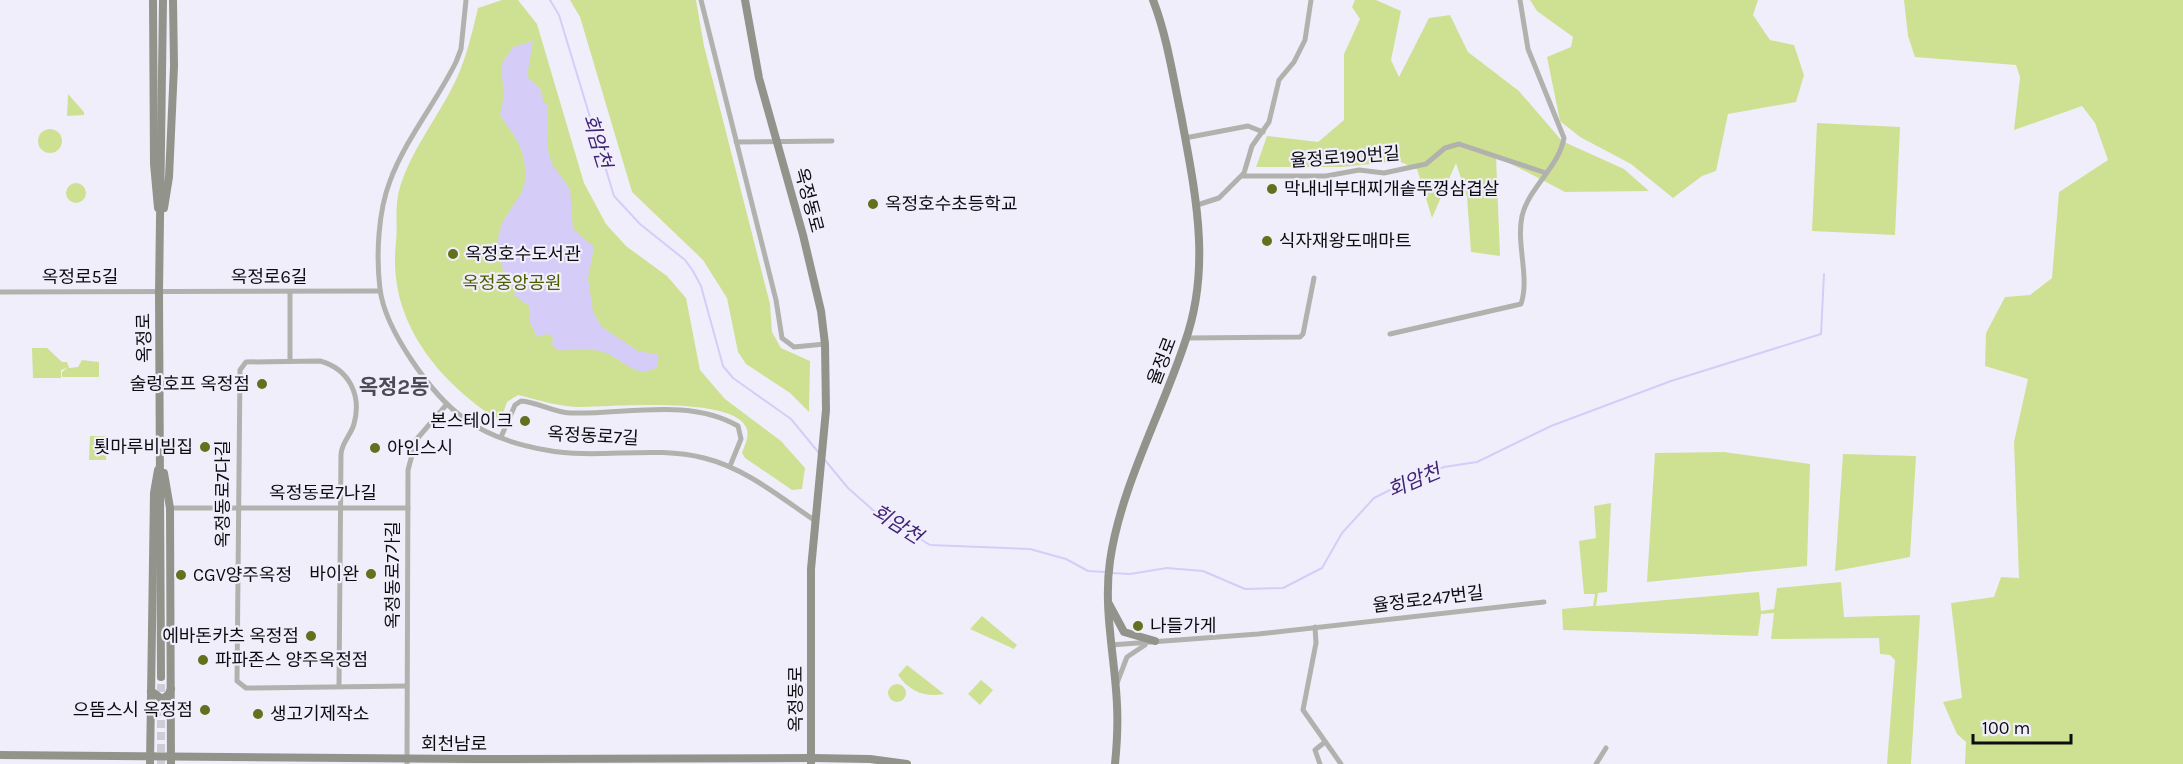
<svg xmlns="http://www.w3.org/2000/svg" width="2183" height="764" viewBox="0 0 2183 764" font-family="Karla,'Noto Sans KR',sans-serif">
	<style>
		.green { fill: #cee193 }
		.water { fill: #d6ccf8 }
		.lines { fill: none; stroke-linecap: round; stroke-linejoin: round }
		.stream { stroke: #d6ccf8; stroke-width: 2 }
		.secondary-tunnel { stroke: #cfccd8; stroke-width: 8; stroke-dasharray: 8 4; stroke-linecap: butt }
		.street { stroke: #b1b2ad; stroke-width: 5 }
		.secondary { stroke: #92948c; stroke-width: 8 }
		.poi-dot { fill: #62711d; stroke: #f1eefb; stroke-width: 2 }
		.labels { text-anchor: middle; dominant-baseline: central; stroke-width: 4.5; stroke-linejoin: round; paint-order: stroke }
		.street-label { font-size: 18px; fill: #0d0c10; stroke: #f1eefb }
		.poi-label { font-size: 18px; fill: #0d0c10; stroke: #f1eefb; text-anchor: start }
		.park-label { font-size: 18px; fill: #4e5c00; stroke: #f1eefb }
		.water-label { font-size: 20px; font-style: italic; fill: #412476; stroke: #f1eefb }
		.quarter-label { font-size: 21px; font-weight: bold; fill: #4c4a54; stroke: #f1eefb }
	</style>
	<rect width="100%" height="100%" fill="#f1eefb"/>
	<!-- green -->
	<g class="green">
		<path d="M502,0H518L537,24L584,183L606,224L626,246L667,276L686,298L700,370L725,399L781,441L805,468L802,489L792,490L745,458L742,453C745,444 750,436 746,427C731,396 611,407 581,407C559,407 539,400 518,395L507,402L502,416L495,418C435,378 387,318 396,242C398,224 394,206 400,187C411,152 434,122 451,90C465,64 471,37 478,8Z"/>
		<polygon points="570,0 696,0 704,46 770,304 772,332 781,348 810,361 809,412 790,393 746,364 738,352 727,298 703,260 632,192 580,17"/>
		<polygon points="1355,0 1376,0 1401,11 1391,60 1399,77 1429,18 1450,15 1468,52 1519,91 1562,141 1624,169 1649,191 1565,192 1496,156 1500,256 1471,252 1467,197 1456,163 1432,218 1417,169 1398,161 1343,167 1256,167 1267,136 1318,142 1344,120 1344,54 1360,19 1352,7"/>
		<polygon points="1530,0 1758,0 1753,15 1770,40 1794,45 1804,75 1796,102 1728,114 1716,171 1702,176 1673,198 1631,164 1580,137 1560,121 1547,57 1571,47 1573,37 1537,11"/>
		<polygon points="1904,0 2183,0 2183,764 1965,764 1966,742 1957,734 1943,702 1962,698 1951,603 1994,597 2001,577 2019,578 2014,442 2028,379 1985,366 1986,333 2005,297 2030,295 2052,278 2059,192 2108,160 2095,123 2082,106 2014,130 2020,77 2016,65 1915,57 1908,36"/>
		<polygon points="68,94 84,112 84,115 67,116"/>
		<polygon points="1817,123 1900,127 1895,235 1812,231"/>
		<circle cx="50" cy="141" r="12"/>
		<circle cx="76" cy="193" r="10"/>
		<polygon points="32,348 47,348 62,362 67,362 69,368 78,367 82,360 99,362 99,377 62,377 62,372 67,368 61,370 61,378 33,378"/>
		<polygon points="90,436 107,436 106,460 89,460"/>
		<polygon points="1724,452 1810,464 1807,566 1647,582 1655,453"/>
		<polygon points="1843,454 1916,456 1910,557 1835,571"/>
		<polygon points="1611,503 1607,592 1598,593 1596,606 1759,592 1761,611 1774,609 1777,588 1841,582 1844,617 1920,615 1911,764 1887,764 1895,660 1890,655 1880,654 1879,638 1771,639 1774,613 1761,614 1758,636 1563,630 1562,609 1593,606 1595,594 1584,594 1579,541 1596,538 1594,506"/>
		<polygon points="982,616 1017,645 1014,649 970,629"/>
		<path d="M907,665L944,694C925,698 909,691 898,675Z"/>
		<polygon points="981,680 993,690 980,705 968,694"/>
		<circle cx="897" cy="693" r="9"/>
	</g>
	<!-- water -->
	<path class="water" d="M533,41L527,77L540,88L544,103H548L547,147L552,164L570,189L573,229L594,247L588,278L593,312L602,327L638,351L659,355L657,367C635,381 621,356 600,351C587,348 571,351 557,350L552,344L553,337L547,334L537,337L530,322L529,306L514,295L515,292C500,271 491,242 505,218C519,195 529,191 524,160C521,142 509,130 500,115L504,96L501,65L513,47Z"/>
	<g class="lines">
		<!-- stream -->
		<g class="stream">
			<polyline points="550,0 559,15 614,196 640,224 685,260 693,271 701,286 723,366 733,378 791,419 819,453"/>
			<polyline points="824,459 848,488 874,511 930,545 1030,549 1066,559 1088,571 1106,572"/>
			<polyline points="1112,573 1130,574 1167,568 1203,571 1245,589 1283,588 1322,568 1342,533 1374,498 1408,481 1444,467 1477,462 1551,426 1671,381 1821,334 1824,274"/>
		</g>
		<!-- secondary-tunnel -->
		<polyline class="secondary-tunnel" points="161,764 161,677"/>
		<!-- street -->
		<g class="street">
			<path d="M466,0L461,49L456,62C437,101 405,140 390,181C378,212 376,256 380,289C385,330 432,396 465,419C488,436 518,445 546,450C598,460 653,445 704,458C745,468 780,497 814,520"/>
			<polyline points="701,0 776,300 782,338 794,347 825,344"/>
			<polyline points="1185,138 1248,126 1263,132"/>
			<polyline points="736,142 832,141"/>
			<polyline points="1242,176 1326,176 1359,170 1384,173 1426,164 1445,148 1459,144 1546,173"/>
			<polyline points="1197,205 1219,198 1244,173 1252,146 1269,122 1279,80 1294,62 1305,40 1311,0"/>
			<polyline points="0,292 380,291"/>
			<path d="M1390,334L1521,304C1530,277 1516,245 1522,216C1529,187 1559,167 1564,138L1528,49L1520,0"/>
			<polyline points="1187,338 1300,337 1303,334 1314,278"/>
			<polyline points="290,361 290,292"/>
			<path d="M501,437L515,405L521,401C537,402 553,412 570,413C624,415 688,397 738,426L741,439L730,466"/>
			<polyline points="170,508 408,508"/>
			<polyline points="1315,627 1316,643 1303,710 1341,764"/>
			<polyline points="1111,645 1258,634 1544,602"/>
			<polyline points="1117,683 1127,657 1145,645"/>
			<path d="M339,687L341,454C342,442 351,435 354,424C362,395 349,369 320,361L246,362L240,370L237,681L246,688L407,686"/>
			<polyline points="407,764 408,470 416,440 447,404"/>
			<polyline points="1320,764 1315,750 1325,742"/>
			<polyline points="1596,764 1606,748"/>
		</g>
		<!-- secondary -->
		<g class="secondary">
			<polyline points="153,0 154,164 158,208"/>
			<polyline points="745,0 759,78 803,235 821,311 825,344 826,410 811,569 811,764"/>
			<polyline points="164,208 169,177 174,66 173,0"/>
			<polyline points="164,473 170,508 171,764"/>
			<polyline points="1109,604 1124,632 1155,641"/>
			<polyline points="161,677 159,292 163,0"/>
			<polyline points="151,691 162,699 168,695 171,689"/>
			<polyline points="0,755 471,759 811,758 870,759 907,764"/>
			<polyline points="150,764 154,493 158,470"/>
			<path d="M1115,764C1117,744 1118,725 1117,705C1115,657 1103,609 1110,561C1120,489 1162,412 1185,342C1212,266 1195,192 1181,115C1173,77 1167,36 1153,0"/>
		</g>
	</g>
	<!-- markers -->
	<g class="poi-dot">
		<circle cx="1272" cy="189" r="6"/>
		<circle cx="873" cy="204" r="6"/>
		<circle cx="1267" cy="241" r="6"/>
		<circle cx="453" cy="254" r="6"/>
		<circle cx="262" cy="384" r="6"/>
		<circle cx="525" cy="421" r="6"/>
		<circle cx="205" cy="447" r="6"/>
		<circle cx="375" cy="448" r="6"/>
		<circle cx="371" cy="574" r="6"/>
		<circle cx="181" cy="575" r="6"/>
		<circle cx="1138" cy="626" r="6"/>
		<circle cx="311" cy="636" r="6"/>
		<circle cx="203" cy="660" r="6"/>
		<circle cx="205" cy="710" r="6"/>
		<circle cx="258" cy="714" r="6"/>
	</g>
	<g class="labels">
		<!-- street labels -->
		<g class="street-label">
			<text transform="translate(1345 157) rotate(-4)">율정로190번길</text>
			<text transform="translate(809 200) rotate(75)">옥정동로</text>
			<text x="80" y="277">옥정로5길</text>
			<text x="269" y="277">옥정로6길</text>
			<text transform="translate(144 338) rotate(-91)">옥정로</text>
			<text transform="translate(1162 361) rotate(-69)">율정로</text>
			<text transform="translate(593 436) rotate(3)">옥정동로7길</text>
			<text x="323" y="493">옥정동로7나길</text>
			<text transform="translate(223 494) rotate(-90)">옥정동로7다길</text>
			<text transform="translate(393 575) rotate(-90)">옥정동로7가길</text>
			<text transform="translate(1428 599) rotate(-7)">율정로247번길</text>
			<text transform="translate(796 699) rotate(-90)">옥정동로</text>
			<text x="454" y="744">회천남로</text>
		</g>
		<!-- poi labels -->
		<g class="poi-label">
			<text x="1284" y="189">막내네부대찌개솥뚜껑삼겹살</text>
			<text x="885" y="204">옥정호수초등학교</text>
			<text x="1279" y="241">식자재왕도매마트</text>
			<text x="465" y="254">옥정호수도서관</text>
			<text x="250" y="384" text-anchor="end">술렁호프 옥정점</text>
			<text x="513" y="421" text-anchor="end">본스테이크</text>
			<text x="193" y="447" text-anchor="end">툇마루비빔집</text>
			<text x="387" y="448">아인스시</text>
			<text x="359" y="574" text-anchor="end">바이완</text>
			<text x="193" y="575">CGV양주옥정</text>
			<text x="1150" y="626">나들가게</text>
			<text x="299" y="636" text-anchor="end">에바돈카츠 옥정점</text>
			<text x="215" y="660">파파존스 양주옥정점</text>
			<text x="193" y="710" text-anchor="end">으뜸스시 옥정점</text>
			<text x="270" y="714">생고기제작소</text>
		</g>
		<!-- park labels -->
		<g class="park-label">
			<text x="512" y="283">옥정중앙공원</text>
		</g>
		<!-- water labels -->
		<g class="water-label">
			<text transform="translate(597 141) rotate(73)">회암천</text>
			<text transform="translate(1414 481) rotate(-23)">회암천</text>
			<text transform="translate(897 524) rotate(32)">회암천</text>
		</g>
		<!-- quarter labels -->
		<g class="quarter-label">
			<text x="394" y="387">옥정2동</text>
		</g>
	</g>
	<!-- scale -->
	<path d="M1973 734v9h98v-9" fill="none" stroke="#0d0c10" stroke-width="3"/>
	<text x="1982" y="734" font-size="18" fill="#0d0c10" stroke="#f1eefb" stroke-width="4.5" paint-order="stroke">100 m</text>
</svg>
